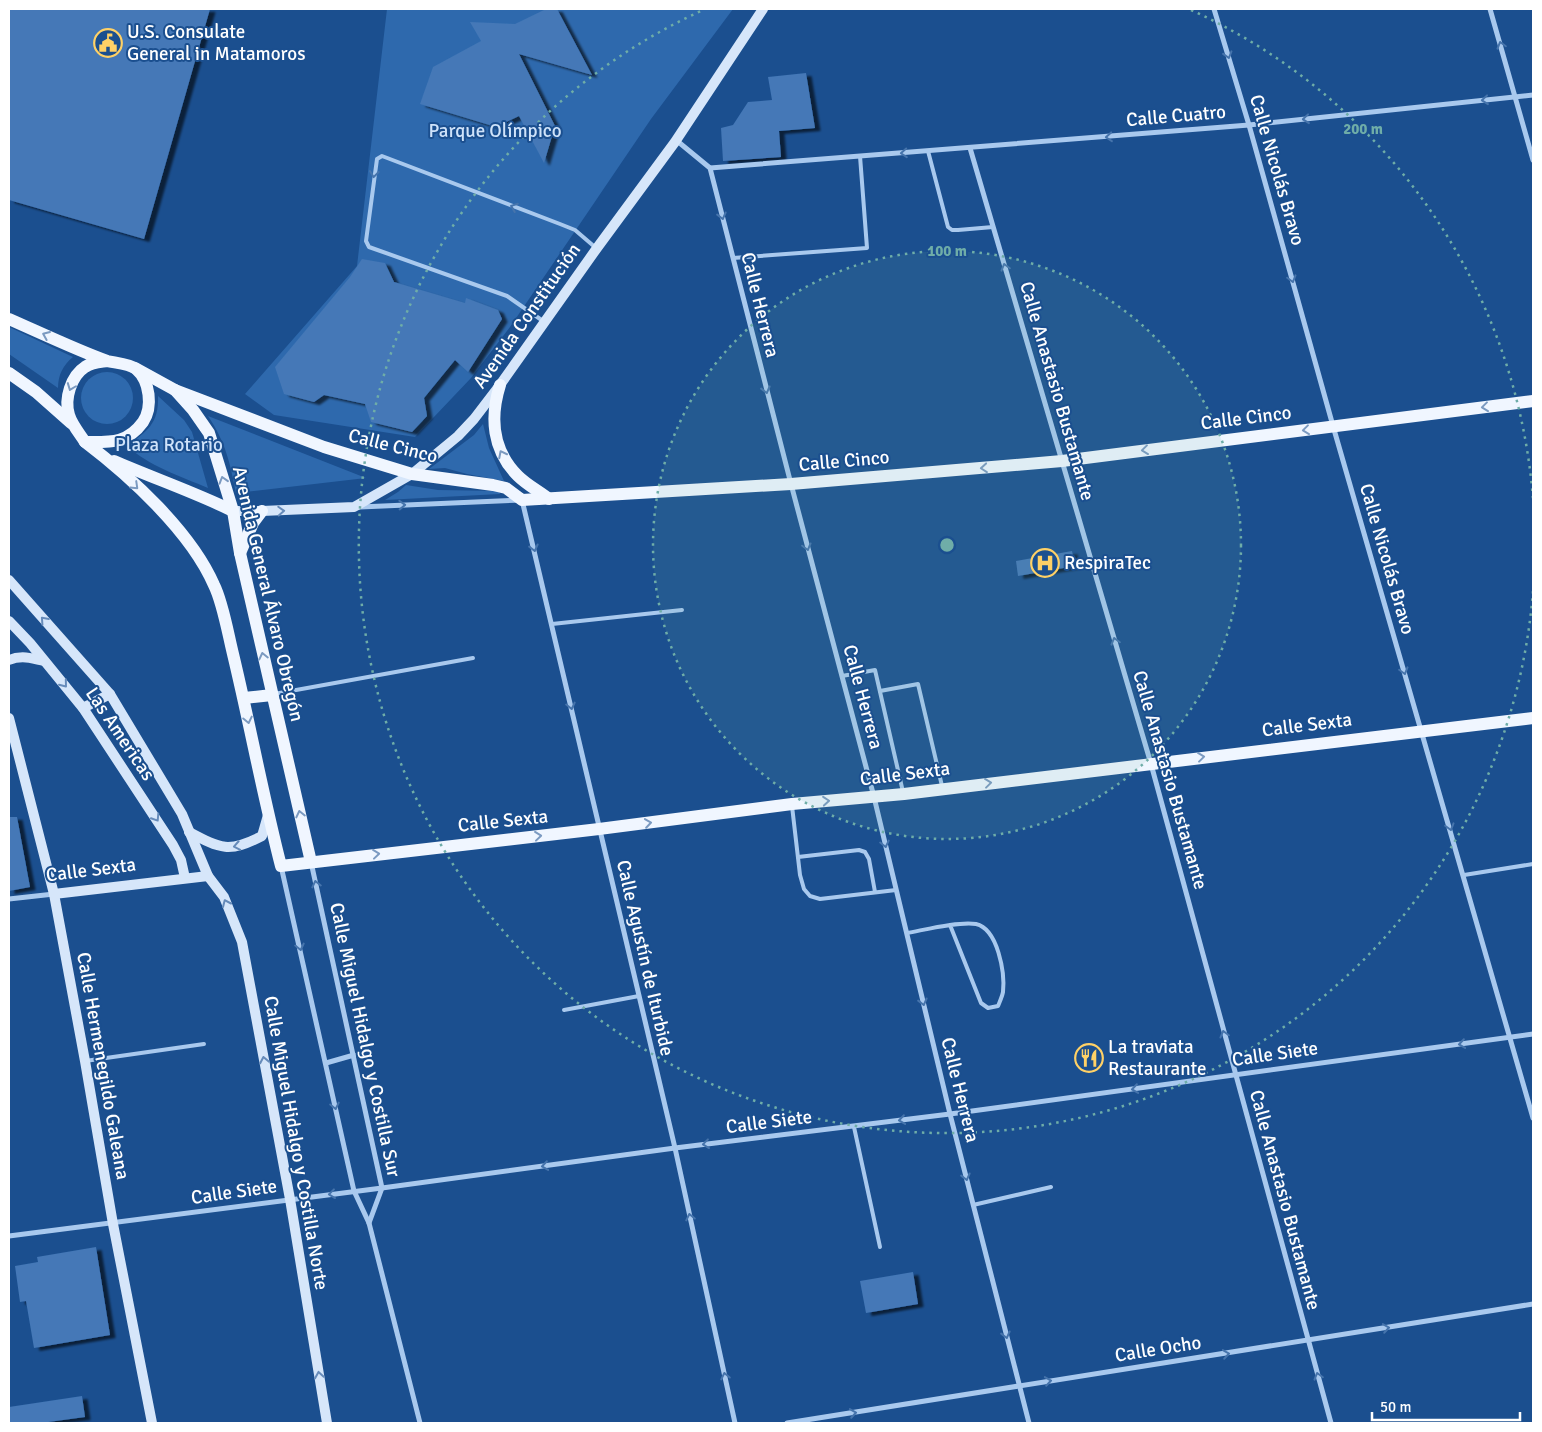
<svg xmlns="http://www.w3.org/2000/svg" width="1542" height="1432" viewBox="0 0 1542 1432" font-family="Signika,sans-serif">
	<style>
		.green { fill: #2e69ad }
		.building { fill: #4478b7; filter: url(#shadow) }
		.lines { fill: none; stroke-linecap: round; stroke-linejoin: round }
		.lane { stroke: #a9c9ee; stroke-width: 4 }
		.street { stroke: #a9c9ee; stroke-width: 5 }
		.secondary { stroke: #d6e6fa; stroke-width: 10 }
		.primary { stroke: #f0f6ff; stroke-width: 12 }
		.oneway { stroke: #4674ac }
		.oneway2 { stroke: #7b9ac1 }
		.oneway3 { stroke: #668bba }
		.ring { fill: none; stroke: #6fada8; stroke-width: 2.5; stroke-dasharray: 2.5 5 }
		.labels { text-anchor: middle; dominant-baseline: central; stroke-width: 4; stroke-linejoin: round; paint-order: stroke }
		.poi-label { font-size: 19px; fill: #fff; stroke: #1b4f8f; text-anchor: start }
		.street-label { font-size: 19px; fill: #fff; stroke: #1b4f8f }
		.park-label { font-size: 19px; fill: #cfe3fa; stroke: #1b4f8f }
		.centre { fill: #6fada8; stroke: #1b4f8f; stroke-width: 2.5 }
		.ring-label { font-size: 15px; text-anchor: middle; font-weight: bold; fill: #6fada8; stroke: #1b4f8f; stroke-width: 4; stroke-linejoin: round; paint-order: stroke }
	</style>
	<defs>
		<filter id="shadow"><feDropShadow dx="5.5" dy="3" stdDeviation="1" flood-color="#0009"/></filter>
	</defs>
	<rect width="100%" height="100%" fill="#1b4f8f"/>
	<!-- green -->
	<g class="green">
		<polygon points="387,9 733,9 651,119 510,327 471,378 415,437 274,415 245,394 357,266"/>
		<path d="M9,327L73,357C63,365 58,375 58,388L9,354Z"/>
		<circle cx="107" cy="398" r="26"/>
		<path d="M158,396L184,420L192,432L208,488C180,476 149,466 127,446C147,431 159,424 158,396Z"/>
		<path d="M208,416L366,478L236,493C230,463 226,443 208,416Z"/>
		<polygon points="483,424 489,448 504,481 467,474 445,468 429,469 474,435"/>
		<polygon points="406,485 438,490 499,491 500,494 385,500 398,492"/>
	</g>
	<!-- building -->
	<g class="building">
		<polygon points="9,9 210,9 144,239 9,200"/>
		<polygon points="546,9 557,9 592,75 519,54 555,126 544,163 519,116 496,127 420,104 433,67 481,41 470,22 515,24"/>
		<polygon points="806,73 815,128 779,131 781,157 723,161 721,128 733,125 748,102 772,100 768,77"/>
		<polygon points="362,259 385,263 394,282 465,303 466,298 498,310 502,319 468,372 455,360 424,398 427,416 412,432 371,422 365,404 324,395 314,402 284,394 275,367 350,277"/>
		<polygon points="1072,551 1075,566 1018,576 1016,561"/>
		<polygon points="9,817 17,817 30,887 9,891"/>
		<polygon points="96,1247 110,1335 34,1348 26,1301 20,1302 15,1266 38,1262 37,1257"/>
		<polygon points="913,1272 918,1304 866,1313 860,1281"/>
		<polygon points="82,1396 85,1417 41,1423 9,1423 9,1407"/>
	</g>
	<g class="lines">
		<!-- lane -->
		<g class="lane">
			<polyline points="928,151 948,227 952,230 958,230 993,227"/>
			<polyline points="733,258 867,248 860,156"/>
			<polyline points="543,321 507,296 369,247 366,241 377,159 382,156 560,224 575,230 596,248"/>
			<polyline points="552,624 682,610"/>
			<polyline points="842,676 875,670 903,792"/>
			<polyline points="880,691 918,684 942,786"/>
			<polyline points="274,694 473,658"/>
			<polyline points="792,806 800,875 804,889 810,896 820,899 896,890"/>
			<polyline points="798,857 859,850 865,852 869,859 875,892"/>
			<polyline points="1464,875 1533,864"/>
			<path d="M907,933C924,930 959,921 976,924C998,929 1005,973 1003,992C1002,997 1000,1001 998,1006L988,1008L981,1003L950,925"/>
			<polyline points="564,1010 639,996"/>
			<polyline points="85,1061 204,1044"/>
			<polyline points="854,1127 880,1247"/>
			<polyline points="973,1205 1051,1187"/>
		</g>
		<!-- street -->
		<g class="street">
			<polyline points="1214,9 1249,125 1333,426 1533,1118"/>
			<polyline points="1490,9 1533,160"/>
			<polyline points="676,140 710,168 791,484 874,797 950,1114 1029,1423"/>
			<polyline points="970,148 1151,764 1331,1423"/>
			<polyline points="710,168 1249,125 1533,95"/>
			<polyline points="360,507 522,500 675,1148 735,1423"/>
			<polyline points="311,862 382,1188 369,1223"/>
			<polyline points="281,866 354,1191 369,1223 420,1423"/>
			<polyline points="9,899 54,894"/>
			<polyline points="326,1063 354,1055"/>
			<polyline points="9,1236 382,1188 675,1148 950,1114 1533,1034"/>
			<polyline points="787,1423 1533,1304"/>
		</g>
		<!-- secondary -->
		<g class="secondary">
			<polyline points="233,511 262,511 354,507 412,474 458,436 474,419 500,385 597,248 675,142 763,9"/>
			<polyline points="9,580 110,694 182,814 208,876 224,897 242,942 290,1199 327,1423"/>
			<polyline points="9,621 30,643 83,708 173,845 181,860 185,878"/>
			<path d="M9,660C21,655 32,658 44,661"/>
			<polyline points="83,708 110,694"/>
			<polyline points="9,718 54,894 85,1061 113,1224 152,1423"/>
			<path d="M189,832C221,849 229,853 262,836L268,815"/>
			<polyline points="54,894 208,876"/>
		</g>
		<!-- primary -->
		<g class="primary">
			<path d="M9,319C41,333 74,349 107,361C116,363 130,364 136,369C150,381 153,407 143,422C127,444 110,442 85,442C80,434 72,425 69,415C64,399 71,376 85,367C92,362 100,362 107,361"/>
			<polyline points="135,368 175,390 193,410 209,433 233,511 240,553 311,862"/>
			<polyline points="9,373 36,392 71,423"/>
			<path d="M500,385C490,417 492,450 518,476C527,485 539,491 549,499"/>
			<polyline points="175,390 324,447 412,474 493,485 506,488 522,500 791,484 1062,461 1533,401"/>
			<path d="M85,442C131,477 191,532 214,585C223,603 228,634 233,654C250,725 263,796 281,866L599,829L792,804L904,794L1533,718"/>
			<path d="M114,461C153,478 194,492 233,511"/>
			<polyline points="240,553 253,523 262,511"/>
			<polyline points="244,698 272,695"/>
		</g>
	</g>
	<!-- one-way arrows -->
	<defs><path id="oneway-chevron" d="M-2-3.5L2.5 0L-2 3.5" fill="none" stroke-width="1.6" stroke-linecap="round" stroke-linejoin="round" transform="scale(1.25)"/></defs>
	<g class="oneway">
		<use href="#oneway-chevron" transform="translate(1501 45) rotate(-106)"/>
		<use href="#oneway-chevron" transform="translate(1228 55) rotate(73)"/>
		<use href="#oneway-chevron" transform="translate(1485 100) rotate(174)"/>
		<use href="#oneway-chevron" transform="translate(1306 119) rotate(174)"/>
		<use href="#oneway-chevron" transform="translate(1109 137) rotate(175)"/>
		<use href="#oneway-chevron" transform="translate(904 153) rotate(176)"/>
		<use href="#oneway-chevron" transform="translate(374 174) rotate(97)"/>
		<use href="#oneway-chevron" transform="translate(514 207) rotate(-159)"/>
		<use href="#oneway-chevron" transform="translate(722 216) rotate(76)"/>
		<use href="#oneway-chevron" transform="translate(1005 267) rotate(-106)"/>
		<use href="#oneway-chevron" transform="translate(1292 279) rotate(74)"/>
		<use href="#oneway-chevron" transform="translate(766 390) rotate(76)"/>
		<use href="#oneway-chevron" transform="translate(402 505) rotate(-2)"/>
		<use href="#oneway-chevron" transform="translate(807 547) rotate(75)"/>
		<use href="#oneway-chevron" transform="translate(534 548) rotate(76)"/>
		<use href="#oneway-chevron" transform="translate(1115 641) rotate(-106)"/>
		<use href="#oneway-chevron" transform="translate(1404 671) rotate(74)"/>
		<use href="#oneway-chevron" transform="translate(571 706) rotate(77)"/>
		<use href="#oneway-chevron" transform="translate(1450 827) rotate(74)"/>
		<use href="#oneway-chevron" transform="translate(885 844) rotate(77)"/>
		<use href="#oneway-chevron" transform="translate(316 884) rotate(-103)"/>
		<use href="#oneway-chevron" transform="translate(300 947) rotate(77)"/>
		<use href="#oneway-chevron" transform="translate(923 1002) rotate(76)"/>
		<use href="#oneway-chevron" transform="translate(1224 1034) rotate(-105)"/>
		<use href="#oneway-chevron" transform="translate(1462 1044) rotate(172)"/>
		<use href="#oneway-chevron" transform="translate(1135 1089) rotate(172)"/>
		<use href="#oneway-chevron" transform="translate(335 1106) rotate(78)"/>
		<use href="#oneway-chevron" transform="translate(902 1120) rotate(172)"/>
		<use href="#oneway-chevron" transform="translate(706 1144) rotate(173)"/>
		<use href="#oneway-chevron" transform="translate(545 1166) rotate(172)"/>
		<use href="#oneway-chevron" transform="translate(966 1177) rotate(76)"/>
		<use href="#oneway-chevron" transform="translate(332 1194) rotate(173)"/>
		<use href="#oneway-chevron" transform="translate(690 1217) rotate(-102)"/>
		<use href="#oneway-chevron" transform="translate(1386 1328) rotate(-9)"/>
		<use href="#oneway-chevron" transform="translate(1006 1335) rotate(76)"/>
		<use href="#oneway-chevron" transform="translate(1226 1354) rotate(-9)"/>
		<use href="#oneway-chevron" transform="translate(725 1376) rotate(-102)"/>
		<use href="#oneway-chevron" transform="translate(1318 1376) rotate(-106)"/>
		<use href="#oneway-chevron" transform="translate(1048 1381) rotate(-9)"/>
		<use href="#oneway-chevron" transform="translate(853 1413) rotate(-9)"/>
	</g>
	<g class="oneway2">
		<use href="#oneway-chevron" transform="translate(46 335) rotate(-157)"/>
		<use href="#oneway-chevron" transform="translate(71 387) rotate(111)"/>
		<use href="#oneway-chevron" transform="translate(1485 407) rotate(173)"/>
		<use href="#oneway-chevron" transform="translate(1306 430) rotate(173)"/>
		<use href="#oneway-chevron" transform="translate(1145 450) rotate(173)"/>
		<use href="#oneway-chevron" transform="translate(502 454) rotate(-117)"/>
		<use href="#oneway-chevron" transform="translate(984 468) rotate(175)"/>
		<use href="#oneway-chevron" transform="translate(223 480) rotate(-107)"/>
		<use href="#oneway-chevron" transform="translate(135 486) rotate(44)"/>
		<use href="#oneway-chevron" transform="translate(263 656) rotate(-103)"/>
		<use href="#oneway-chevron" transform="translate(248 720) rotate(78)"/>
		<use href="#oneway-chevron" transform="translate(1201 757) rotate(-7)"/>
		<use href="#oneway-chevron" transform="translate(988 783) rotate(-7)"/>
		<use href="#oneway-chevron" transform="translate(826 801) rotate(-5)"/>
		<use href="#oneway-chevron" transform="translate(300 814) rotate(-103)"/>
		<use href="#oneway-chevron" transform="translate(648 823) rotate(-8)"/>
		<use href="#oneway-chevron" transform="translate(538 836) rotate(-6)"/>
		<use href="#oneway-chevron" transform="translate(376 854) rotate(-6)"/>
	</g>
	<g class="oneway3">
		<use href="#oneway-chevron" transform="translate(281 511) rotate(-3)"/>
		<use href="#oneway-chevron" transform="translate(44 620) rotate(-132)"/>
		<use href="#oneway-chevron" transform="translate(64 684) rotate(51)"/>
		<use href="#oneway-chevron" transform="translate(156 818) rotate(57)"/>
		<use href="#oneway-chevron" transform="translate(237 846) rotate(169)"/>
		<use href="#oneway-chevron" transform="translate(226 903) rotate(-114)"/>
		<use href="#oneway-chevron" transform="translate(264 1060) rotate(-101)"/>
		<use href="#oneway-chevron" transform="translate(319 1375) rotate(-99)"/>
	</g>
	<!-- distance rings -->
	<circle cx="947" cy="545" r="294" fill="#6fada8" fill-opacity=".12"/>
	<g class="ring">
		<circle cx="947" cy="545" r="294"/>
		<path d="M1533 591A588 588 0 1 1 703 10M1191 10A588 588 0 0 1 1533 499"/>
	</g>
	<!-- icons -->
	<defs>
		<symbol id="civic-ring" viewBox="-11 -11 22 22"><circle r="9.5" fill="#1b4f8f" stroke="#ffd166" stroke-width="1.5"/><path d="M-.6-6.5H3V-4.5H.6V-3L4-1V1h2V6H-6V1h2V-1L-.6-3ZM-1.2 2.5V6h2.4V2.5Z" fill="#ffd166"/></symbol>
		<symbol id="hospital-ring" viewBox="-11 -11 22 22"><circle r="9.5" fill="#1b4f8f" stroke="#ffd166" stroke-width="1.5"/><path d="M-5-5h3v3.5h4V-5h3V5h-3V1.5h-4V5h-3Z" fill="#ffd166"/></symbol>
		<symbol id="restaurant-ring" viewBox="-11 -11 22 22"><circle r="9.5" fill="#1b4f8f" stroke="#ffd166" stroke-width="1.5"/><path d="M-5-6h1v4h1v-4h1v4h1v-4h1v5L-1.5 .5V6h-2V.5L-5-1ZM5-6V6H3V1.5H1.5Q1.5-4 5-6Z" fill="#ffd166"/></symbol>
	</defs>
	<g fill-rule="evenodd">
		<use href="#civic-ring" x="92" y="27" width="32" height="32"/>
		<use href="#hospital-ring" x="1029" y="547" width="32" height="32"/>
		<use href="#restaurant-ring" x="1073" y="1042" width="32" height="32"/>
	</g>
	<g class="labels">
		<!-- poi labels -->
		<g class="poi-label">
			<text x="127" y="32">U.S. Consulate<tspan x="127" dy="22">General in Matamoros</tspan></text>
			<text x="1064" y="563">RespiraTec</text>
			<text x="1108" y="1047">La traviata<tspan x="1108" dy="22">Restaurante</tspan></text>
		</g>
		<!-- street labels -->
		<g class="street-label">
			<text transform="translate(1176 116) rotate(-5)">Calle Cuatro</text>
			<text transform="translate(1277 170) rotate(74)">Calle Nicolás Bravo</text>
			<text transform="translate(760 305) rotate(76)">Calle Herrera</text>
			<text transform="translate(527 316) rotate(-55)">Avenida Constitución</text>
			<text transform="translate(1057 391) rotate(74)">Calle Anastasio Bustamante</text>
			<text transform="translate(1246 418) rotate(-7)">Calle Cinco</text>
			<text transform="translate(393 446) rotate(14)">Calle Cinco</text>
			<text transform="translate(844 461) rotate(-5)">Calle Cinco</text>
			<text transform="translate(1387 559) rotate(74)">Calle Nicolás Bravo</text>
			<text transform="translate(268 594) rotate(77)">Avenida General Álvaro Obregón</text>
			<text transform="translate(863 697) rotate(75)">Calle Herrera</text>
			<text transform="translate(1307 725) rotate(-7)">Calle Sexta</text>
			<text transform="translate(120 734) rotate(56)">Las Americas</text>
			<text transform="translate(905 774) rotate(-7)">Calle Sexta</text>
			<text transform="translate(1170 780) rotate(74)">Calle Anastasio Bustamante</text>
			<text transform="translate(503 821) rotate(-6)">Calle Sexta</text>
			<text transform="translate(91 870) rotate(-7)">Calle Sexta</text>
			<text transform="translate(645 958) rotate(77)">Calle Agustín de Iturbide</text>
			<text transform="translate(365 1040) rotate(78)">Calle Miguel Hidalgo y Costilla Sur</text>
			<text transform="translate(1275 1054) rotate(-8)">Calle Siete</text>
			<text transform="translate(103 1066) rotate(80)">Calle Hermenegildo Galeana</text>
			<text transform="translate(960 1090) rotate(76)">Calle Herrera</text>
			<text transform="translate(769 1122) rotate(-7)">Calle Siete</text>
			<text transform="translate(296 1143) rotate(80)">Calle Miguel Hidalgo y Costilla Norte</text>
			<text transform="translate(234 1192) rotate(-8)">Calle Siete</text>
			<text transform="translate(1285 1200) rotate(75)">Calle Anastasio Bustamante</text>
			<text transform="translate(1158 1349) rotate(-9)">Calle Ocho</text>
		</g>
		<!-- park labels -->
		<g class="park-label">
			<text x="495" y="131">Parque Olímpico</text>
			<text x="169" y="445">Plaza Rotario</text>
		</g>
	</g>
	<circle cx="947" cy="545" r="8" class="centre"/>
	<g class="ring-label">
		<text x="1363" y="134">200 m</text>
		<text x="947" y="256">100 m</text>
	</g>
	<!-- border -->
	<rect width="1542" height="1432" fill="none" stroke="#ffffff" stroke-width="20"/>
	<!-- scale -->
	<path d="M1372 1412v8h148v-8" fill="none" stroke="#ffffff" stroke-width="2.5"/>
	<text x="1380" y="1412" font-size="15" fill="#ffffff" stroke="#1b4f8f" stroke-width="4" paint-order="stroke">50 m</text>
</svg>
